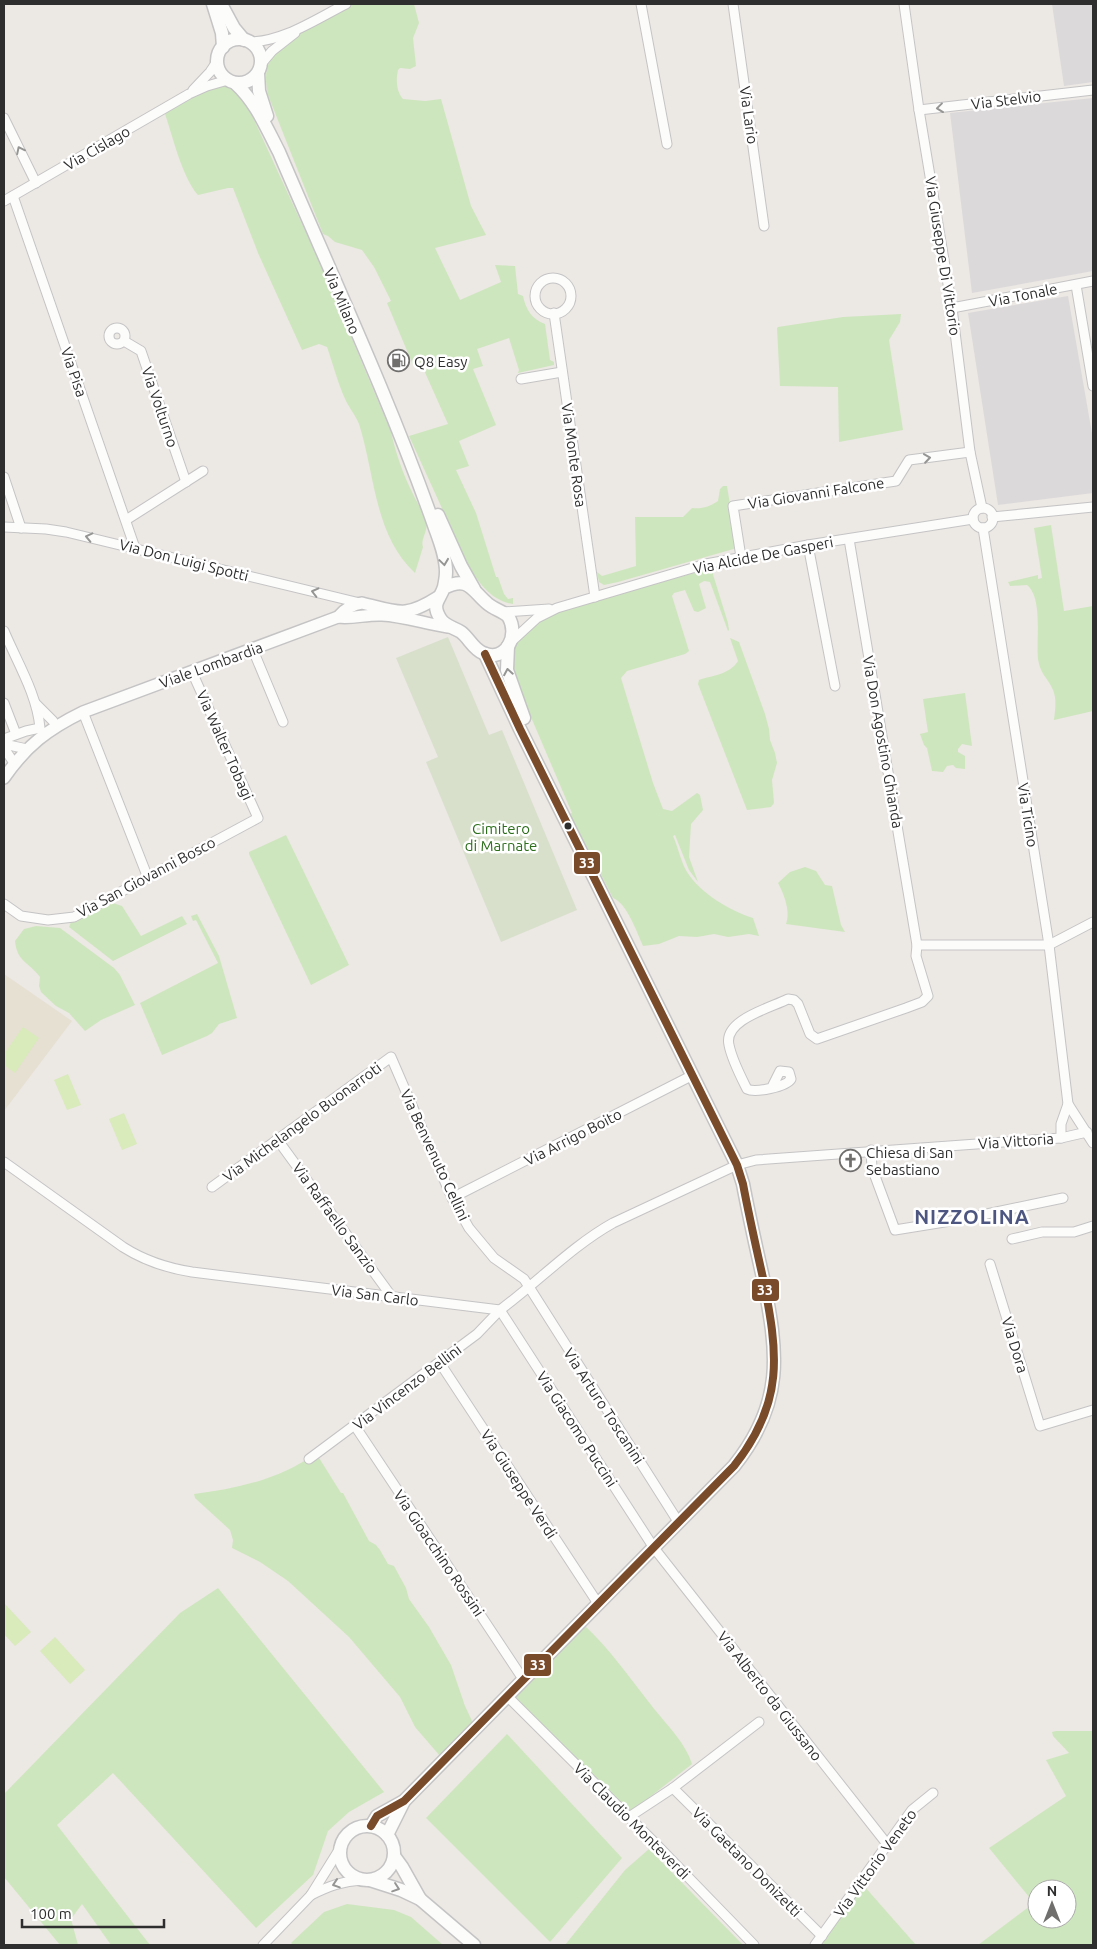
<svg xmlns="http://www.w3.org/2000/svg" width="1097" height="1949" viewBox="0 0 1097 1949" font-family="Ubuntu,sans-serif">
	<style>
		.industrial { fill: #dcd9db }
		.education { fill: #e6e0d3 }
		.green { fill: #cee6be; fill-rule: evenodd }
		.cemetery { fill: #d8e0cc }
		.pitch { fill: #d9eabb }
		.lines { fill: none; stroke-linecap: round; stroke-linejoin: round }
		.minor-casing { stroke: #c5c4c5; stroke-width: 11 }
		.tertiary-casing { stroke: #c5c4c5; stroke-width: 14 }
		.secondary-casing { stroke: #c5c4c5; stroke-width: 15 }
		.minor { stroke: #fcfcfb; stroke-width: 9 }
		.tertiary { stroke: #fcfcfb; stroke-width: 11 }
		.secondary { stroke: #fcfcfb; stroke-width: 12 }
		.bus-1-casing { stroke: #fff; stroke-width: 11 }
		.bus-1 { stroke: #7a4b2a; stroke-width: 8 }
		.oneway { stroke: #959594 }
		.bus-dot { fill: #2e2e2e; stroke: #fff; stroke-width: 2 }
		.labels { text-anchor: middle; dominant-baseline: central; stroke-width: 5; stroke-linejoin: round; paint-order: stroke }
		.street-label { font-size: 15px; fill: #2e2e2e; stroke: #fff }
		.poi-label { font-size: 15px; fill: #2e2e2e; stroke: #fff; text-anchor: start }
		.park-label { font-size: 15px; fill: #2c6e1b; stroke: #fff }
		.district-label { font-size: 20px; font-weight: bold; letter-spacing: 1px; fill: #4d5680; stroke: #fff }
		.line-badge { stroke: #fff; stroke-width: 2 }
		.badge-label { font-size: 14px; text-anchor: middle; font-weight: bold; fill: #fff }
	</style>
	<rect width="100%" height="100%" fill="#ece8e4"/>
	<!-- industrial -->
	<g class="industrial">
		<polygon points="1052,4 1093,4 1093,82 1064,86"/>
		<polygon points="1093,98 1093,271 972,293 950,113"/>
		<polygon points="1068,296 1093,439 1093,493 998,505 968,313"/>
	</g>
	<!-- education -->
	<polygon class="education" points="4,974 72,1021 4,1111"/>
	<!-- green -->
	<g class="green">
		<path d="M354,4H414L419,23L413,38L416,66L410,69L400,68L398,70C396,79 396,91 403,99L425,101L441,99L471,206L486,235L435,248L460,300L501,282L495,265L515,266L518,294L523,296C526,310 532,319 545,324L550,360L554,362V365L518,373L519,370L509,338L477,349L483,366L473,369L496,425L459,441L469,466L456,470L476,513L496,577H498L504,594L508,599L513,598V604C491,601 477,581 467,563L409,436L448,424L419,359L415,361V363L413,365L387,303L391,301L374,267L362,250L335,242L328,236L323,234L268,95C266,84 264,71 270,61C279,44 336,11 354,4Z"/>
		<path d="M225,85L233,87L244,98L324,272L391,432C396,454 403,474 413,494C417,503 424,512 426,522C429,530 420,539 423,547L415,573C374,535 375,474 359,424C356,416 350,409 346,401C338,384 333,364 327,347L319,344L302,350L258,253L233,188H228L198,195C182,177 173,137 165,114L202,92Z"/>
		<polygon points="901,314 900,322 889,340 903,430 839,442 838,387 780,386 777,328 778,327 843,317"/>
		<path d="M723,486H727L737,548L618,582L604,585L599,582L597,572L602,576L636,566L635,517H683L692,508C702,509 709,507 718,501L720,489Z"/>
		<path d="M1051,525L1064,611L1093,606V711L1054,720C1055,710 1057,699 1053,690C1047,676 1041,676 1038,659C1036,640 1043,598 1027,585L1010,586L1008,582L1038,575V579L1042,578L1034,528Z"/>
		<path d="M711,568L728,623L729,630L728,631L710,582L704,581L699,584L706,608L698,612L694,611L685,590L674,593L672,596L689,651L685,654L627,671L621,678L653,783L663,809L672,811L697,793L700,795L703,810L691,824L689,857L698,882L689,870L675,835L673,836C678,847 681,862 687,872C701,894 729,910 753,918L759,936L749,934L728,937L714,934L697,937L679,936L659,944L643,946C637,933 627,903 613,898L570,814L572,813L519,689C511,663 509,642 533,624C539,619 548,617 555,613Z"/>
		<path d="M730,638L739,642L765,714L769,729L770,740L775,753L777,763L772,780L774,803L771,807L747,810L698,684L699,680C713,675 729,675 738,661Z"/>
		<polygon points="965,693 972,746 962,744 958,749 958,752 965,756 965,769 956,768 953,765 947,766 943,772 932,771 927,748 924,745 920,734 928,732 923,699"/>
		<polygon points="286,835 349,965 311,985 249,854 249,852"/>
		<path d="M805,867L816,871L825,885L832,886L841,925L845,932L786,924C791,912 784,894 778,883L790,872Z"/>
		<polygon points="110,902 122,906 141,936 182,916 187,924 113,961 69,927 71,922"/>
		<polygon points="197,914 219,956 237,1018 219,1024 212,1033 207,1036 162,1055 140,1003 218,963 196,920 193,921 191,916"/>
		<path d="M36,926L60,928L114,968L120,975L135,1005L101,1020L85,1031L69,1013L56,1006L41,992L39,986L40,977C29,962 17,962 15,941L24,929Z"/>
		<path d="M316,1453L341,1493H343L369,1541L376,1545L380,1550L388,1564L394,1566L406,1588L409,1599L429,1627L451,1665L465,1706L473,1723L440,1756L415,1727L400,1697L349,1637L288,1581L260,1562L232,1548L233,1540L230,1530L195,1498L194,1494C236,1489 281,1479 316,1453Z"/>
		<polygon points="218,1588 384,1792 349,1812 328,1831 313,1875 256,1928 113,1773 57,1825 150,1945 111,1945 82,1904 71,1919 78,1945 60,1945 4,1877 4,1794 180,1613"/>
		<path d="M583,1624C611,1650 632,1681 655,1710C668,1726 686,1744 692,1764L632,1811H628L514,1700V1696Z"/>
		<path d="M1056,1731H1093V1945H978L1034,1903L989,1848L1066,1796L1046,1760L1069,1753L1053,1736L1052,1732ZM1037,1889H1067V1919H1037Z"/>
		<polygon points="507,1734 622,1858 550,1942 426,1818"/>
		<polygon points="649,1849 743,1945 565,1945 625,1870"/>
		<polygon points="864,1886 916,1945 816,1945"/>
		<polygon points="347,1904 394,1910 411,1917 443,1945 293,1945 291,1943 324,1912"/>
	</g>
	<!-- cemetery -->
	<polygon class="cemetery" points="448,637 489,735 502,730 577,910 501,942 426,762 438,757 396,658"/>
	<!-- pitch -->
	<g class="pitch">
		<polygon points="23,1027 39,1038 15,1073 4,1065 4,1054"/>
		<polygon points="68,1074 81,1105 67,1110 54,1080"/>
		<polygon points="124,1113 137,1144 122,1150 109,1119"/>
		<polygon points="4,1603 31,1632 15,1646 4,1634"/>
		<polygon points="55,1637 85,1670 70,1684 40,1651"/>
	</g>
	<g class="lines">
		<defs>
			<g id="minor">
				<polyline points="641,4 667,144"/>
				<polyline points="733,4 764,226"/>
				<polyline points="904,4 919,110 952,308 970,452 982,508"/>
				<path d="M249,42C283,42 316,19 346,4"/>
				<polyline points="261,64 272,51 295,33"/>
				<polyline points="193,90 210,72 218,60"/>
				<polyline points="919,110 1093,90"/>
				<polyline points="4,118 36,183"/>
				<polyline points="13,196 135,548"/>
				<polyline points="4,201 189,94 207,86 228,80"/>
				<circle cx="553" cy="296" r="18"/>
				<polyline points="1076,285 1093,386"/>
				<polyline points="952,308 1093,281"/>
				<polyline points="554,313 595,597"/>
				<circle cx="117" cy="336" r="8"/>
				<polyline points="124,341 141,351 186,482"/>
				<polyline points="521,379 562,372"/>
				<polyline points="4,477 21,528"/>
				<circle cx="983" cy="518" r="10"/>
				<polyline points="992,517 1093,507"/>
				<polyline points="126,520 203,471"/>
				<polyline points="4,527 46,529 66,532 360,603"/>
				<polyline points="983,528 1049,945 1068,1104 1061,1124 1061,1138"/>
				<polyline points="808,545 835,686"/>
				<polyline points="741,557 733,506 896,481 909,460 970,452"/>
				<polyline points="503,612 549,609"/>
				<path d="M4,631C17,662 37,694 40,728L26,731L4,739"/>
				<polyline points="512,641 537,618 557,608 706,564 808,545 973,519"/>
				<polyline points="253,650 283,722"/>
				<polyline points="4,703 16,734"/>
				<polyline points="36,704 53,721"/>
				<polyline points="83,712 148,878"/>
				<polyline points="4,744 27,749"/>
				<polyline points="4,748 14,763"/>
				<polyline points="4,904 21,916 48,920 74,917 258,818 192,672"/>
				<polyline points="917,945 1049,945 1093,922"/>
				<path d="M772,1087L780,1071L789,1072L791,1079C786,1087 755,1093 747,1089C740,1075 732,1060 729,1045C723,1020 770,1008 788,999L794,1000L798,1004L810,1034L817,1039L906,1008L922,1002L928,996L916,956L917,945L849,539"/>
				<polyline points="1068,1104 1093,1143"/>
				<polyline points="277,1139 392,1297"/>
				<polyline points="871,1150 872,1168 895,1230 963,1219 1063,1198"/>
				<path d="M4,1162L123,1247C145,1261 166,1268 192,1272L500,1310C538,1282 572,1246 613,1223L737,1165L756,1160L1061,1138L1087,1132"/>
				<polyline points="212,1187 391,1057 452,1198 469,1228 494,1258 524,1279 679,1523"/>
				<polyline points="452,1198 693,1075"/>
				<polyline points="1012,1239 1042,1232 1074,1232 1093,1226"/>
				<polyline points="990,1264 1040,1426 1093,1410"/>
				<polyline points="440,1363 599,1605"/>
				<polyline points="355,1426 523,1679"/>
				<polyline points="309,1459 477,1334 500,1310 654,1548 887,1844"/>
				<polyline points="508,1697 654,1842 754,1945"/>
				<polyline points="673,1788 822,1936"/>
				<polyline points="629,1817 673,1788 759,1722"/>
				<path d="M311,1895C329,1886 343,1881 362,1880"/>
				<polyline points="263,1945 311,1895 339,1850"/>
				<polyline points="815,1945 912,1810 933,1793"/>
			</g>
			<g id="tertiary">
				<path d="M338,617C353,619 367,614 382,615C404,616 426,624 448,627"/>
				<path d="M4,778C26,746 48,729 83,712L338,617C345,609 352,604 362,603C399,612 405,618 438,597"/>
			</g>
			<g id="secondary">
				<polyline points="213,4 222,33 223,47"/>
				<polyline points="221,4 234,28 244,40"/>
				<circle cx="239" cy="61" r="22"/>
				<polyline points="258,73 259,91 267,116"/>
				<path d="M235,83C256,102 266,127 279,152C332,276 390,400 435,528C440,542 446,557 446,572C446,576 445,582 444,587C440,600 431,603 440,618C444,626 453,627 461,632C469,638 473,649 483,653C506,663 520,635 508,616C502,611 494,609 488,604C472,591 469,575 444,588"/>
				<polyline points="438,515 461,566 474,589"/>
				<polyline points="508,646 507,670 524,718"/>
				<circle cx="367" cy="1853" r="27"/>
				<path d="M371,1826L377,1816L404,1801L734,1466C785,1402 778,1353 763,1278C756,1247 749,1216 743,1184L737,1165L520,729L485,654"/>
				<polyline points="387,1835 404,1801"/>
				<polyline points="394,1856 402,1867 420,1899"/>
				<polyline points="370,1880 401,1890 420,1899 474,1945"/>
			</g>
		</defs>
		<!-- minor casing -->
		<use href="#minor" class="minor-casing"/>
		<!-- tertiary casing -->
		<use href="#tertiary" class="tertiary-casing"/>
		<!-- secondary casing -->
		<use href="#secondary" class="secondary-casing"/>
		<!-- minor -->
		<use href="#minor" class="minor"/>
		<!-- tertiary -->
		<use href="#tertiary" class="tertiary"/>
		<!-- secondary -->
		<use href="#secondary" class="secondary"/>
		<defs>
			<path id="bus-1" d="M371,1826L377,1816L404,1801L734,1466C785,1402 778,1353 763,1278C756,1247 749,1216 743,1184L737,1165L520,729L485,654"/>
		</defs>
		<!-- bus-1 casing -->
		<use href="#bus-1" class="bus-1-casing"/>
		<!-- bus-1 -->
		<use href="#bus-1" class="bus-1"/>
	</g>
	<!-- one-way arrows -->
	<defs><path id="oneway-chevron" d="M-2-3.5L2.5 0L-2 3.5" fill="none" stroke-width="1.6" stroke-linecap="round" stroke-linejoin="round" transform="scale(1.25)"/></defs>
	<g class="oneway">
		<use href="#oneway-chevron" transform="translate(940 108) rotate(173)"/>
		<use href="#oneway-chevron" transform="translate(20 150) rotate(-116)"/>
		<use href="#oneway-chevron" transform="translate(927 458) rotate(-8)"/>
		<use href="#oneway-chevron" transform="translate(89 537) rotate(-167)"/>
		<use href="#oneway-chevron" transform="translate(444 562) rotate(82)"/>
		<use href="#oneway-chevron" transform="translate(315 592) rotate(-166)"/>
		<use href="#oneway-chevron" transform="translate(508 672) rotate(-100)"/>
		<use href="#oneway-chevron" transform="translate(336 1884) rotate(162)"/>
		<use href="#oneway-chevron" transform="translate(396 1888) rotate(19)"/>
	</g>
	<!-- icons -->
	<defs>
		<symbol id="fuel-ring" viewBox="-11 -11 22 22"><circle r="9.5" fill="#fff" stroke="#706f6e" stroke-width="1.5"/><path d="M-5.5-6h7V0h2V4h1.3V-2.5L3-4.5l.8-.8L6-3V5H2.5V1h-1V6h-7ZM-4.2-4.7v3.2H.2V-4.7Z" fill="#706f6e"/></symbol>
		<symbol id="church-ring" viewBox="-11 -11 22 22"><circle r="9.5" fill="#fff" stroke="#706f6e" stroke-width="1.5"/><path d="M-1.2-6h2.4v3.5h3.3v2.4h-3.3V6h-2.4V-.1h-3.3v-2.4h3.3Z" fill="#706f6e"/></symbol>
	</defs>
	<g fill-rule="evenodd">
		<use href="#fuel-ring" x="386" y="348" width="25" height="25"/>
		<use href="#church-ring" x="838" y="1148" width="25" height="25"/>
	</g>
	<!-- markers -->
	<circle class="bus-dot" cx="568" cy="826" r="4.5"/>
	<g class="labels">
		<!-- street labels -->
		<g class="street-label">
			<text transform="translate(1006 100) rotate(-7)">Via Stelvio</text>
			<text transform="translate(749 115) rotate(82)">Via Lario</text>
			<text transform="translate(97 148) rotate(-30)">Via Cislago</text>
			<text transform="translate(943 256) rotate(81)">Via Giuseppe Di Vittorio</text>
			<text transform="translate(1023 295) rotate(-11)">Via Tonale</text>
			<text transform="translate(342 301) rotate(67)">Via Milano</text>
			<text transform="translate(74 372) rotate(71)">Via Pisa</text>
			<text transform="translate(160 407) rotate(71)">Via Volturno</text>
			<text transform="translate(574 455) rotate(82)">Via Monte Rosa</text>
			<text transform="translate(816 493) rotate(-9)">Via Giovanni Falcone</text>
			<text transform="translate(763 555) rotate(-11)">Via Alcide De Gasperi</text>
			<text transform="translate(184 560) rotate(14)">Via Don Luigi Spotti</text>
			<text transform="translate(211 665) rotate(-20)">Viale Lombardia</text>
			<text transform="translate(883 742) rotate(80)">Via Don Agostino Ghianda</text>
			<text transform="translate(225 745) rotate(66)">Via Walter Tobagi</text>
			<text transform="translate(1028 815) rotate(81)">Via Ticino</text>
			<text transform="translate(146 877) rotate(-28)">Via San Giovanni Bosco</text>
			<text transform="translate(302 1122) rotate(-36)">Via Michelangelo Buonarroti</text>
			<text transform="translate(573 1137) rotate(-27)">Via Arrigo Boito</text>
			<text transform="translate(1016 1141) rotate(-4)">Via Vittoria</text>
			<text transform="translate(435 1155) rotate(65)">Via Benvenuto Cellini</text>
			<text transform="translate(335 1218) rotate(54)">Via Raffaello Sanzio</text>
			<text transform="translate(375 1295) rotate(7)">Via San Carlo</text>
			<text transform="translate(1015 1345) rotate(73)">Via Dora</text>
			<text transform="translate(407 1387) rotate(-37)">Via Vincenzo Bellini</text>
			<text transform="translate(604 1406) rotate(57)">Via Arturo Toscanini</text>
			<text transform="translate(577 1429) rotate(57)">Via Giacomo Puccini</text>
			<text transform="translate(519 1484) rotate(57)">Via Giuseppe Verdi</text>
			<text transform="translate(439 1553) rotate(56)">Via Gioacchino Rossini</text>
			<text transform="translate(770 1696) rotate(52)">Via Alberto da Giussano</text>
			<text transform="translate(632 1821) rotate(45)">Via Claudio Monteverdi</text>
			<text transform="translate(747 1862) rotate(45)">Via Gaetano Donizetti</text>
			<text transform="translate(875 1863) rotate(-54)">Via Vittorio Veneto</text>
		</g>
		<!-- poi labels -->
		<g class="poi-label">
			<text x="414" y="361">Q8 Easy</text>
			<text x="866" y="1152">Chiesa di San<tspan x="866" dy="17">Sebastiano</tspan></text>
		</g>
		<!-- park labels -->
		<g class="park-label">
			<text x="501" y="828">Cimitero<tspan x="501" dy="17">di Marnate</tspan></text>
		</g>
		<!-- district labels -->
		<g class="district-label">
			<text x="972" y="1216">NIZZOLINA</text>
		</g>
	</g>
	<g class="line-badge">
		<rect x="573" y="851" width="28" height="24" rx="5" fill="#7a4b2a"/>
		<rect x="751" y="1278" width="29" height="24" rx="5" fill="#7a4b2a"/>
		<rect x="523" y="1653" width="29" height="24" rx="5" fill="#7a4b2a"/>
	</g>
	<g class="badge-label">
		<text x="587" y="868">33</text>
		<text x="765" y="1295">33</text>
		<text x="538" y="1670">33</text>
	</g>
	<!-- border -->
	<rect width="1097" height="1949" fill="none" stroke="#2e2e2e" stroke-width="10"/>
	<!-- north arrow -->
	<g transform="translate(1052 1904)"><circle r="24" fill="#ffffff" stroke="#ababab"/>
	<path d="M0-4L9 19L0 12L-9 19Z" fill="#706f6e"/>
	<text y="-8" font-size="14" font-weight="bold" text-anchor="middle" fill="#2e2e2e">N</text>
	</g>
	<!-- scale -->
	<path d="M22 1919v8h142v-8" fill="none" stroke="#2e2e2e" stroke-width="2.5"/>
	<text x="30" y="1919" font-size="15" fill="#2e2e2e" stroke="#ffffff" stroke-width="4" paint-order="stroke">100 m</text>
</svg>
